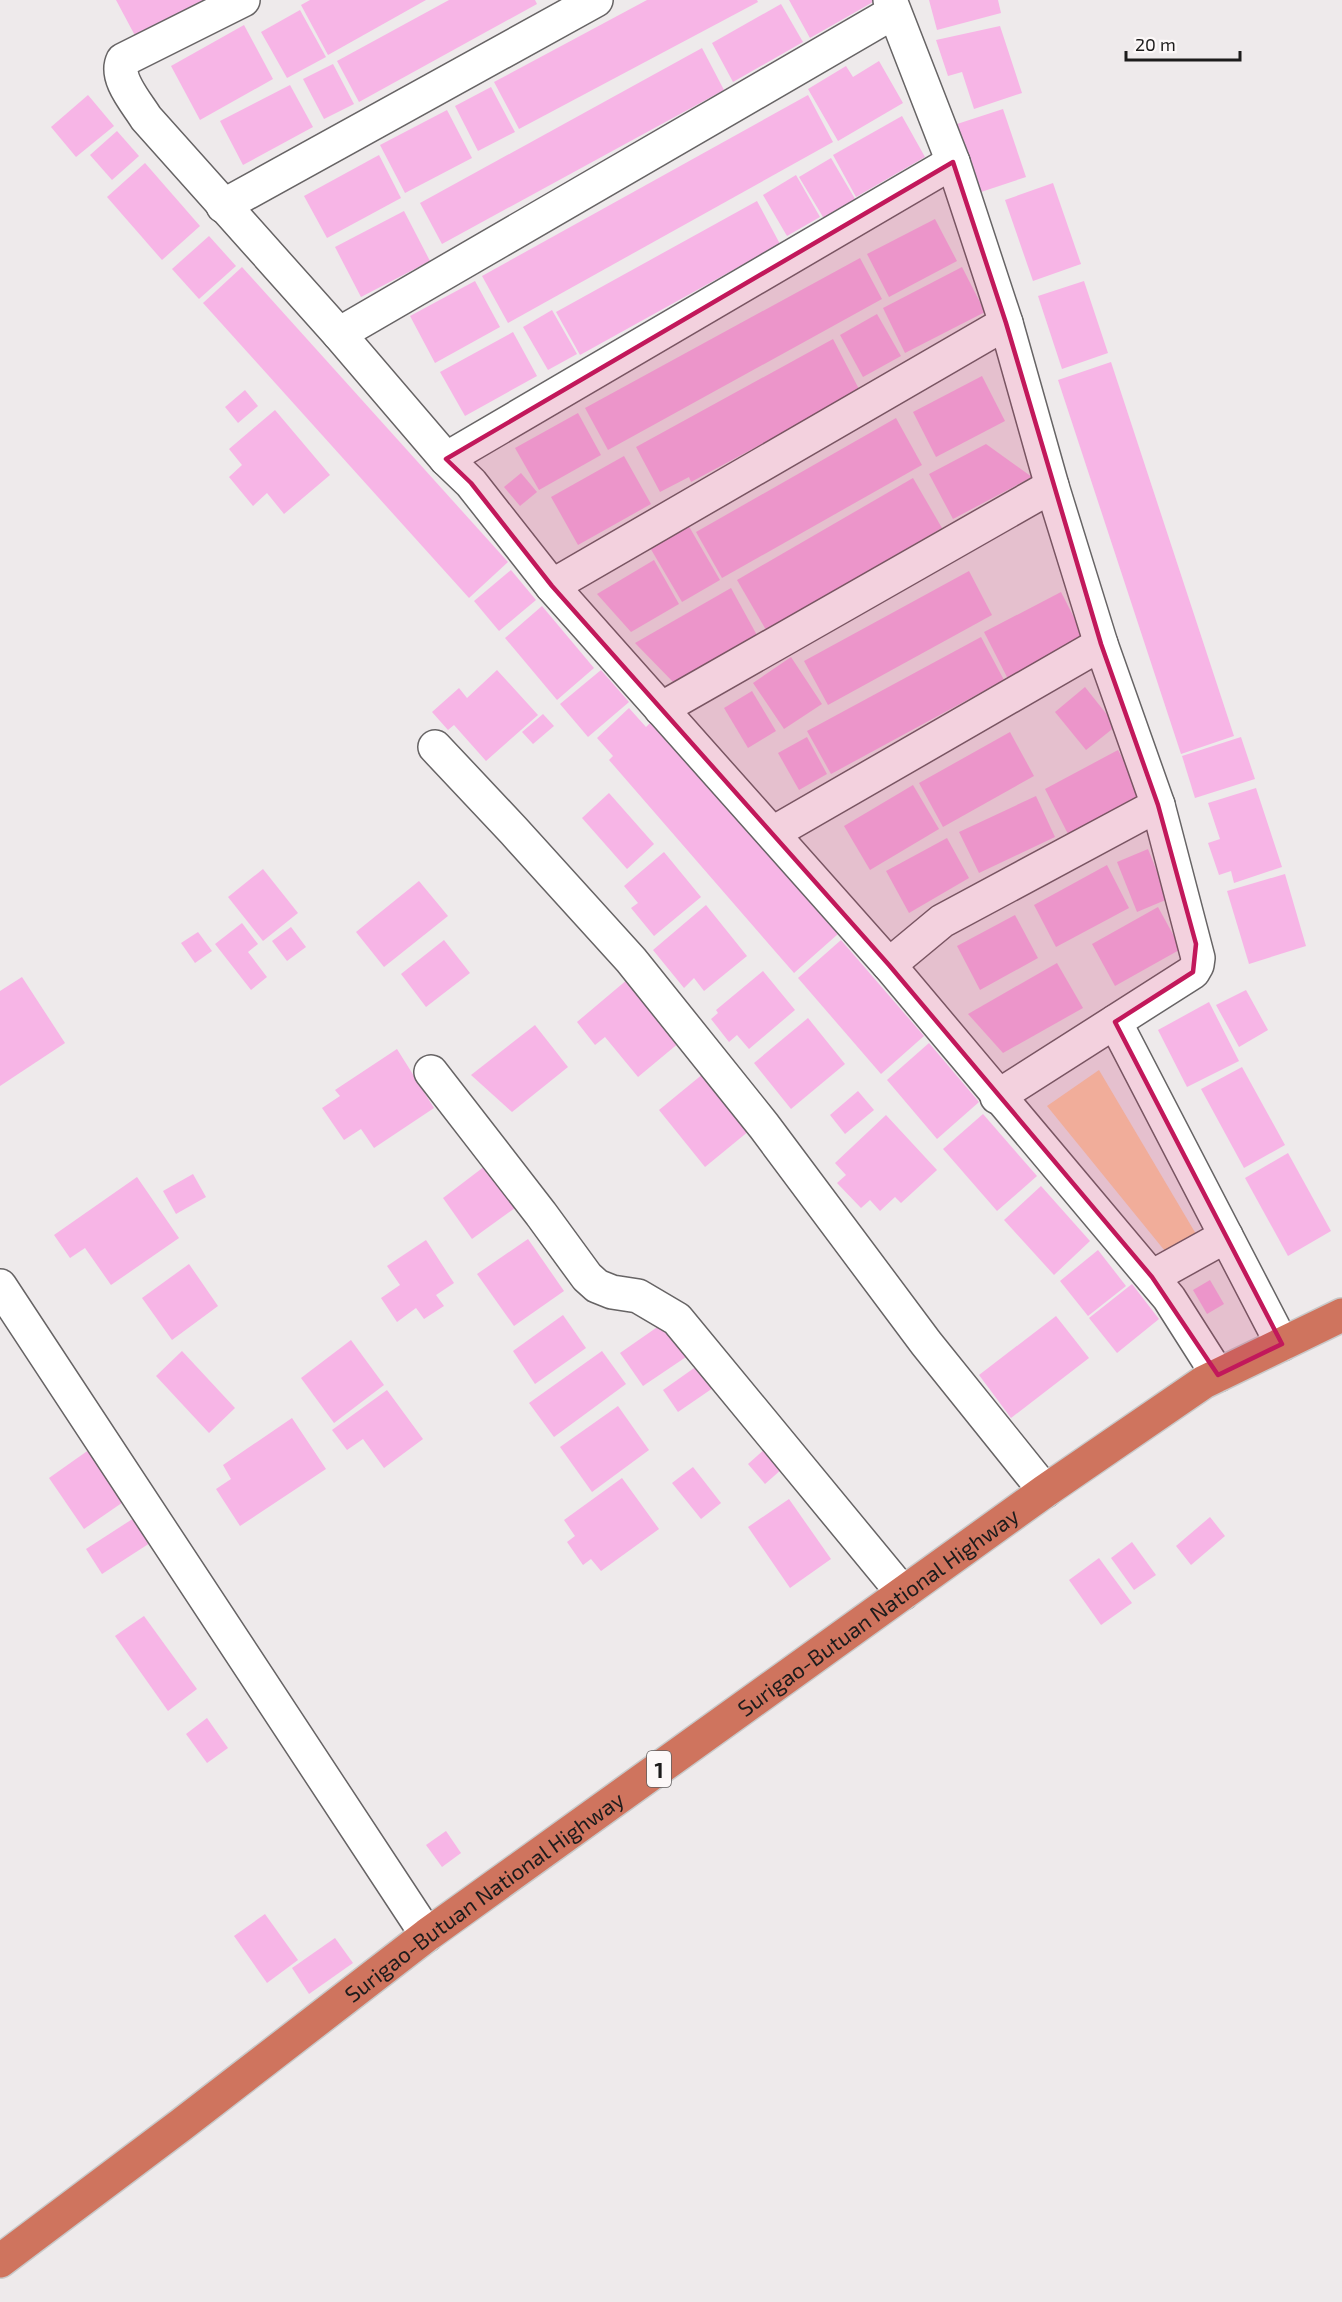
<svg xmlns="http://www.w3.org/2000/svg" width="1342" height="2302" viewBox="0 0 1342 2302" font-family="'Exo 2',sans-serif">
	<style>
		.green { fill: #fdd2aa }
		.building { fill: #f7b5e6 }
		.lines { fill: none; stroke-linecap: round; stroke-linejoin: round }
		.minor-casing { stroke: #676465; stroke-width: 36 }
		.highway-casing { stroke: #c9c9c9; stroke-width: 36 }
		.minor { stroke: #fff; stroke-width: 33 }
		.highway { stroke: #cf745e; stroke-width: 33 }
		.marked { fill: #c2185b; fill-opacity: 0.2; stroke: #c2185b; stroke-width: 4.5; stroke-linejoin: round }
		.labels { text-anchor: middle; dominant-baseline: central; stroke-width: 6; stroke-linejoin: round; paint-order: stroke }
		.shield { fill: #fcf8f8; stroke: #605e5e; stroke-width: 1.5 }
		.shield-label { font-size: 21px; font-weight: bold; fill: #1d1c1c }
		.street-label { font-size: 22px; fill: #1d1c1c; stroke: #fcf8f8 }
	</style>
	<rect width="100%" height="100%" fill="#eeeaeb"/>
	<!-- green -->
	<polygon class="green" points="1099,1070 1196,1234 1169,1256 1047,1106"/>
	<!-- building -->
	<g class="building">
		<polygon points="116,0 213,0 140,45"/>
		<polygon points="310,0 426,0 328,55 301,5"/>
		<polygon points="449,0 535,0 537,4 359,102 337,61"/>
		<polygon points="647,0 757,0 758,2 519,129 494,82"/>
		<polygon points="789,0 872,0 873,2 810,38"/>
		<polygon points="929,0 998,0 1001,13 937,30"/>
		<polygon points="781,4 803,42 733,82 712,43"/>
		<polygon points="300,10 326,57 287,78 261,32"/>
		<polygon points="244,25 273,79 200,120 171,66"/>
		<polygon points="1000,26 1022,93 974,109 962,72 948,76 936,40"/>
		<polygon points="702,48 724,90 442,244 420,203"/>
		<polygon points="879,61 903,103 838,141 808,89 846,66 853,77"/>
		<polygon points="333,64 354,104 324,119 303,79"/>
		<polygon points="290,85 313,127 243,165 220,121"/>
		<polygon points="491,87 515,132 478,151 455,106"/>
		<polygon points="88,95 114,126 76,157 51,127"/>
		<polygon points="808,95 833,142 508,323 482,276"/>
		<polygon points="1003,109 1026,177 978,193 954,125"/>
		<polygon points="447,110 472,158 405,193 380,145"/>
		<polygon points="902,116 925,157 856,197 833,155"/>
		<polygon points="117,131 139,156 112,180 90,155"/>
		<polygon points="379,155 401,198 327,238 304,196"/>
		<polygon points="831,158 858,204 826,222 799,177"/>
		<polygon points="145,163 200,226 162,260 107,197"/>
		<polygon points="796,175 820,217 787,236 763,195"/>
		<polygon points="1053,183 1081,264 1033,281 1005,200"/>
		<polygon points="757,201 780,244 580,355 556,312"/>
		<polygon points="404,211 430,261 361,297 335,247"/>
		<polygon points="935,219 957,261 889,297 867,254"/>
		<polygon points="209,236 236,266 199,299 172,269"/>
		<polygon points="860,258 882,299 608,450 585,408"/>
		<polygon points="242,267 508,562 469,598 203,303"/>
		<polygon points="962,267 985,312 905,353 883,308"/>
		<polygon points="475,281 500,327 435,363 410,316"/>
		<polygon points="1084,281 1108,353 1062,369 1038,296"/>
		<polygon points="552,310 577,354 548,370 523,327"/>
		<polygon points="877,314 901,356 863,377 840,335"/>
		<polygon points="513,332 537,376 465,416 440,372"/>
		<polygon points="833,339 860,391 691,482 689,477 660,492 636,447"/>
		<polygon points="1111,362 1234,736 1181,754 1058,380"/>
		<polygon points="982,376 1005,421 936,457 913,412"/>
		<polygon points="245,390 258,406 238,423 225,407"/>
		<polygon points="275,410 330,475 284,514 267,493 253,506 229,477 242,465 229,449"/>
		<polygon points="578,413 601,455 539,490 515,448"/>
		<polygon points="896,418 922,465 722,578 696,532"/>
		<polygon points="986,444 1032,477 953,519 929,474"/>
		<polygon points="624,456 651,504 578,545 551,497"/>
		<polygon points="521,473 537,492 520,506 504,487"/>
		<polygon points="913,478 942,528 766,630 737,580"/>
		<polygon points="687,523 720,580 682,602 649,546"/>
		<polygon points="654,560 679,604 631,632 597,594"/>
		<polygon points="511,570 536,600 499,631 474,601"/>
		<polygon points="969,571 992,615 828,705 804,661"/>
		<polygon points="731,588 758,637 676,685 635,643"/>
		<polygon points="1061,592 1086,641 1009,681 984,632"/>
		<polygon points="542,606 594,668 557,700 505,638"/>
		<polygon points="981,637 1004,680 831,774 807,731"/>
		<polygon points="791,657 822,704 784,729 753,683"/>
		<polygon points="497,670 538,715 486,761 454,725 448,730 432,712 459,688 467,698"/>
		<polygon points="601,670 629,702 588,737 560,704"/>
		<polygon points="1085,687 1116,726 1086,750 1055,712"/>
		<polygon points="752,691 776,731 748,748 724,708"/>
		<polygon points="629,708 646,727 652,721 838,934 794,973 609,760 613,756 597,738"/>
		<polygon points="543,714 554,726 533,744 522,732"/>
		<polygon points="1010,732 1034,776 943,827 919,783"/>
		<polygon points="807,737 827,774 799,790 778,753"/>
		<polygon points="1241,737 1255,779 1195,798 1182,756"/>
		<polygon points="1118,750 1142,795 1068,834 1045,789"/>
		<polygon points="913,785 939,829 870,870 844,826"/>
		<polygon points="1256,788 1282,867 1234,883 1231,871 1219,875 1208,843 1220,839 1208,803"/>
		<polygon points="609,793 654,844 627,869 582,818"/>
		<polygon points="1036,796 1055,837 979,873 959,832"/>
		<polygon points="947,838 969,878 909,913 886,871"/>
		<polygon points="1148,849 1168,899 1137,912 1117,862"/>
		<polygon points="664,852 701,897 654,936 631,908 638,903 624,886"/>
		<polygon points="1107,865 1129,908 1056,947 1034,905"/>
		<polygon points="263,869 298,913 263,941 228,897"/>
		<polygon points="1285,874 1306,946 1249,964 1227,891"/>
		<polygon points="419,881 448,916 384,967 356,932"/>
		<polygon points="706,905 747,956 704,991 694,978 684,988 653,950"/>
		<polygon points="1158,907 1181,949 1115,986 1092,944"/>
		<polygon points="1015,915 1038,958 980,990 957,946"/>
		<polygon points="242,923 258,944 248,952 267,977 251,990 215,944"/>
		<polygon points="291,927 306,947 287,961 272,941"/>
		<polygon points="198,932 212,951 195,963 181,943"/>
		<polygon points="444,940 470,973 426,1007 401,974"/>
		<polygon points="841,940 924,1036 881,1074 798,978"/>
		<polygon points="1057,963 1083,1008 1003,1053 968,1014"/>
		<polygon points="763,971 795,1010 749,1049 737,1035 729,1042 711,1019 718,1013 716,1010"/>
		<polygon points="22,977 65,1043 0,1086 0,991"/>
		<polygon points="628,979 680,1042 638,1077 605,1037 595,1045 577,1022"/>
		<polygon points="1246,990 1268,1030 1239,1047 1216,1005"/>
		<polygon points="1209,1002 1239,1061 1187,1087 1158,1030"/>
		<polygon points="808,1018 845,1064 791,1109 754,1063"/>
		<polygon points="535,1025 568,1067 512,1112 471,1075"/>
		<polygon points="929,1043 979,1102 937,1139 887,1080"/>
		<polygon points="397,1049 434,1108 374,1148 361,1129 344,1140 322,1108 340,1096 335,1090"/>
		<polygon points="1242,1067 1285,1145 1244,1168 1201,1089"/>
		<polygon points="709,1069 755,1126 705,1167 659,1110"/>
		<polygon points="858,1091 874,1110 845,1134 830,1115"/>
		<polygon points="983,1114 1037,1176 997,1211 943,1149"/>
		<polygon points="886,1115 937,1170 901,1203 895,1197 880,1211 870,1200 861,1208 837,1183 846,1175 835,1163"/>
		<polygon points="1288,1153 1331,1231 1288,1256 1245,1178"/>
		<polygon points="485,1166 515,1208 472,1239 443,1198"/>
		<polygon points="193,1174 206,1197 176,1214 163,1191"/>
		<polygon points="137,1177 179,1238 111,1285 85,1248 70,1258 54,1235"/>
		<polygon points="1041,1186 1090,1241 1054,1275 1004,1220"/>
		<polygon points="528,1239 564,1291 514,1326 477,1274"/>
		<polygon points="426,1240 454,1283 436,1295 444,1306 424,1319 416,1308 397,1322 381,1298 400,1285 387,1266"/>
		<polygon points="1098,1250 1126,1286 1088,1316 1060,1281"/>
		<polygon points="189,1264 218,1306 172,1340 142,1298"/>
		<polygon points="1210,1280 1224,1304 1207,1314 1193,1290"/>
		<polygon points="1132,1284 1159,1319 1117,1353 1089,1318"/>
		<polygon points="563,1315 586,1348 535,1384 513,1351"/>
		<polygon points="1056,1316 1089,1358 1011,1418 979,1375"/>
		<polygon points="666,1321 689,1355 643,1386 620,1353"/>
		<polygon points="351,1340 384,1385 334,1423 301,1378"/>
		<polygon points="182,1351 235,1408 209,1433 156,1376"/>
		<polygon points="602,1351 626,1384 554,1437 529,1403"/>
		<polygon points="697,1366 713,1388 678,1412 663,1390"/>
		<polygon points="387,1390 423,1439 384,1468 363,1439 347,1450 332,1430"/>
		<polygon points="618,1406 649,1450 592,1492 560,1447"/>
		<polygon points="292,1418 326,1469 240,1526 216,1489 231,1479 223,1465"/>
		<polygon points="774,1441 791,1461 765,1484 748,1464"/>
		<polygon points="93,1447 129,1498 84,1529 49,1478"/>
		<polygon points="693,1467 721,1503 701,1519 672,1483"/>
		<polygon points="622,1478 659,1529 601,1571 591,1559 583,1565 567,1542 575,1536 564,1520"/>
		<polygon points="789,1499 831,1559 790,1588 748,1527"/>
		<polygon points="1210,1517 1225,1536 1191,1565 1176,1546"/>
		<polygon points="134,1518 150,1543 102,1574 86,1549"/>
		<polygon points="1132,1542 1156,1575 1134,1590 1111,1558"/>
		<polygon points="1099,1558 1132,1603 1101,1625 1069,1580"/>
		<polygon points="144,1616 197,1689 168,1711 115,1636"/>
		<polygon points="207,1718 228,1748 207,1763 186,1734"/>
		<polygon points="446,1831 461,1853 442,1867 426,1845"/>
		<polygon points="265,1914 298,1960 267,1983 234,1936"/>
		<polygon points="335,1938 353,1963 309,1994 292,1968"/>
	</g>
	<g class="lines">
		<defs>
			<g id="minor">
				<path d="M243,0L123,60C114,78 137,103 146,118L339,334L446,459L471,483L552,586L889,965L1169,1298L1218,1375"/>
				<polyline points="890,0 953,162 1006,323 1052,486 1101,644 1158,805 1198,958 1197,965 1193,972 997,1097"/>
				<polyline points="223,206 596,0"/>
				<polyline points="339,334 894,12"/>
				<polyline points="446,459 953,162"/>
				<polyline points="552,586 1006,323"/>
				<polyline points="661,709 1052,486"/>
				<polyline points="435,747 514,831 631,960 764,1126 926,1343 1045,1491"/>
				<polyline points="773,833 1101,644"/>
				<polyline points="889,965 942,921 1158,805"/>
				<polyline points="1115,1022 1282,1344"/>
				<polyline points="431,1072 541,1214 587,1277 597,1286 612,1292 638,1296 677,1319 903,1593"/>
				<polyline points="1152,1277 1226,1236"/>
				<polyline points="0,1286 427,1935"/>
			</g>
			<g id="highway">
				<path id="s1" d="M0,2261L181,2125L427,1935L1045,1491L1204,1382L1342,1315"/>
			</g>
		</defs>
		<!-- minor casing -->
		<use href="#minor" class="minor-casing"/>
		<!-- highway casing -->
		<use href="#highway" class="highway-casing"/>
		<!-- minor -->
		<use href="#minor" class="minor"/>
		<!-- highway -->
		<use href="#highway" class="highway"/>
	</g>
	<!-- marked area -->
	<path class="marked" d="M953,162L1006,323L1101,644L1158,805L1196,944L1193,972L1115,1022L1282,1344L1218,1375L1152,1277L889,965L552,586L471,483L446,459Z"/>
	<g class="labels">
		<!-- shield labels -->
		<rect class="shield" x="647" y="1751" width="24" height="36" rx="4.5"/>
		<g class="shield-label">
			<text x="659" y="1769">1</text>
		</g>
		<!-- street labels -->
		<g class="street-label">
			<text stroke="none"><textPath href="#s1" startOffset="1092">Surigao-Butuan National Highway</textPath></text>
			<text stroke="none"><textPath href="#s1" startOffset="606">Surigao-Butuan National Highway</textPath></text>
		</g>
	</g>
	<!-- scale -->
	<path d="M1126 51v9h114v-9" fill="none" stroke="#1d1c1c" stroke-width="3"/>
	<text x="1135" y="51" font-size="18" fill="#1d1c1c" stroke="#fcf8f8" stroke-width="4.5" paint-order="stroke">20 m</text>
</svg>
